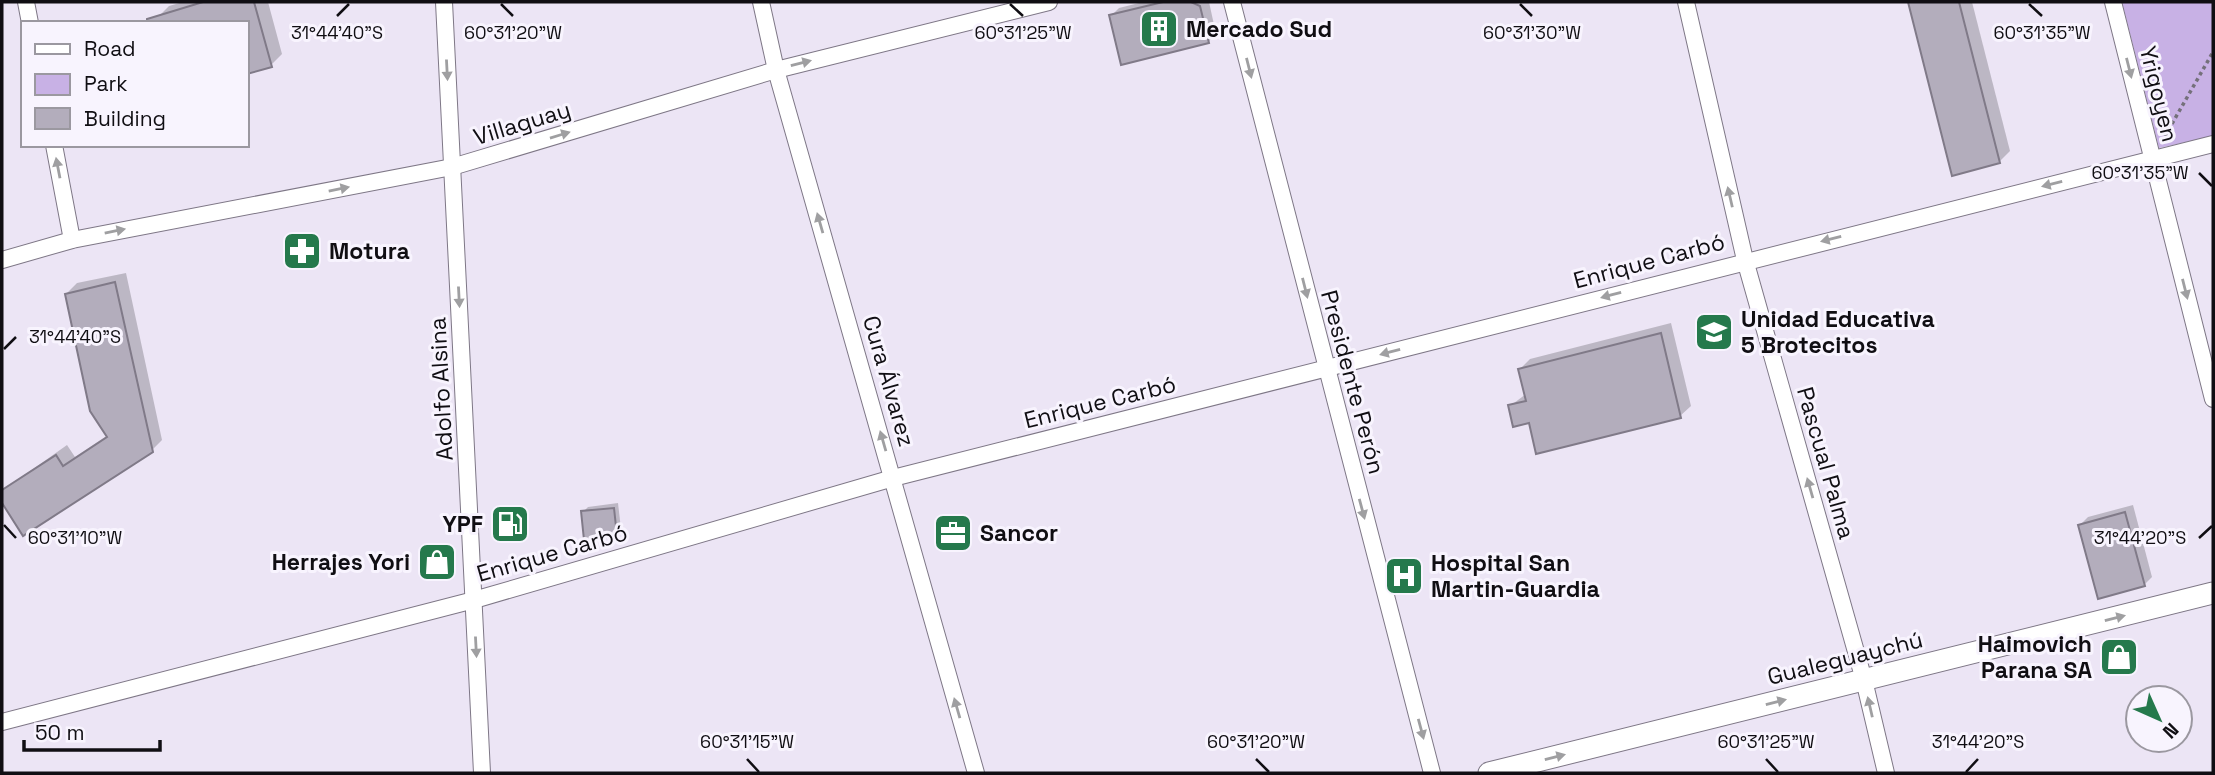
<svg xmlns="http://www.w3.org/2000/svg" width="2215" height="775" viewBox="0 0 2215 775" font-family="'Space Grotesk',sans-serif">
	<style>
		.green { fill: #c8b1e5 }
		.shadow { fill: #0003 }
		.building { fill: #b3adbc; stroke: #807a88; stroke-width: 2 }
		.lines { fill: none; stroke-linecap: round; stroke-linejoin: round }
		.minor-casing { stroke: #7e7786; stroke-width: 18 }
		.tertiary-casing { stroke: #7e7786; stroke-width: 23 }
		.path { stroke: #74707a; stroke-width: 3.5; stroke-dasharray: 3.5 3.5; stroke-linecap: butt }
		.minor { stroke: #fff; stroke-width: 16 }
		.tertiary { stroke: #fff; stroke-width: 21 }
		.oneway { fill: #9f9fa1 }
		.ticks { fill: none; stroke: #100e13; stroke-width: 2.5 }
		.labels { text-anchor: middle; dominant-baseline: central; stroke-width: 6; stroke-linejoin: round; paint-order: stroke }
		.poi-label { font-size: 23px; font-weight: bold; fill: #100e13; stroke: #f8f4fe; text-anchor: start }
		.street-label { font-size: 23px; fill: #100e13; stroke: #f8f4fe }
		.ticks-label { font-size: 18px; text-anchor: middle; fill: #100e13; stroke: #f8f4fe; stroke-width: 6; stroke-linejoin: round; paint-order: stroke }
	</style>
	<rect width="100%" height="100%" fill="#ece5f5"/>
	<!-- green -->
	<polygon class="green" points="2122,2 2213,2 2213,136 2159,148"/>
	<!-- shadow -->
	<g class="shadow">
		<polygon points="183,2 268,2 282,54 271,65 247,72 247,23 158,17 169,6"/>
		<polygon points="1143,2 1209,2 1216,34 1208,42 1111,16 1119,8"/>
		<polygon points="1910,2 1972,2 2010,151 1999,162 1954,173"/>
		<polygon points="126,273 162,440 151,451 24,534 2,500 2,491 67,445 75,457 108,435 66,294 77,283"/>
		<polygon points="1671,323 1691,406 1680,416 1530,421 1510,406 1526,394 1520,369 1530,359"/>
		<polygon points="618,503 621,529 616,534 583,512 588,507"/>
		<polygon points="2133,505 2152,577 2144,585 2080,525 2088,517"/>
	</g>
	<!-- building -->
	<g class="building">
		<polygon points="203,2 254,2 272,67 247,74 247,23 147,23 147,19"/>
		<polygon points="1163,2 1191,2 1200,6 1209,43 1121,65 1109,15"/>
		<polygon points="1908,2 1959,2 2000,163 1952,176"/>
		<polygon points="115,282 153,452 23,536 2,503 2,490 56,455 63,466 107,437 90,411 65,294"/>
		<polygon points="1661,333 1681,418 1536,454 1529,423 1513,427 1508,405 1526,401 1518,369"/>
		<polygon points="614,508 617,536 584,540 581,511"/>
		<polygon points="2125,512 2145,586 2098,599 2078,525"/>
	</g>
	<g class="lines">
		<defs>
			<g id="minor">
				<polyline points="26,2 30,23"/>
				<polyline points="444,2 482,773"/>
				<polyline points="761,2 776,70 976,773"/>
				<polyline points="1232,2 1432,773"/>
				<polyline points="1686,2 1745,260 1864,680 1886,773"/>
				<polyline points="2113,2 2213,399"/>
				<polyline points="54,145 72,240"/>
				<polyline points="2,260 72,240 452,167 776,70 1049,2"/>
				<polyline points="2,722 474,600 893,478 2213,144"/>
			</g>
			<polyline id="tertiary" points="1489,773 2213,593"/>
		</defs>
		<!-- minor casing -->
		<use href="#minor" class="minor-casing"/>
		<!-- tertiary casing -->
		<use href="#tertiary" class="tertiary-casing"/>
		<!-- path -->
		<polyline class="path" points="2165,136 2213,52"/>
		<!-- minor -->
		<use href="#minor" class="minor"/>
		<!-- tertiary -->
		<use href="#tertiary" class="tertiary"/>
	</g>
	<!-- one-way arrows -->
	<defs><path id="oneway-solid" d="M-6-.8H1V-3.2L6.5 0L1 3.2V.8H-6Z" transform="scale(1.75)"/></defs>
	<g class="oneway">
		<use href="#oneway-solid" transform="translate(801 63) rotate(-14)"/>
		<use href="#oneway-solid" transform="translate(1249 68) rotate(76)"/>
		<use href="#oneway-solid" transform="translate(2129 68) rotate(76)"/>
		<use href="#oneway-solid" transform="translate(447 70) rotate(87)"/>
		<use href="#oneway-solid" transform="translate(560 135) rotate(-17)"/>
		<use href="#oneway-solid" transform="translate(58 168) rotate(-101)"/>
		<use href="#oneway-solid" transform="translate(2052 184) rotate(166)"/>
		<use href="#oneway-solid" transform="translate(339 189) rotate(-11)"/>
		<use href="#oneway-solid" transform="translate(1730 197) rotate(-103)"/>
		<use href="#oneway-solid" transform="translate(820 223) rotate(-106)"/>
		<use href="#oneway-solid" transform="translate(115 231) rotate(-11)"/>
		<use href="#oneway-solid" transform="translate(1831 239) rotate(166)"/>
		<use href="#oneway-solid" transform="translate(1305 288) rotate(76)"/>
		<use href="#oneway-solid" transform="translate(2185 289) rotate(76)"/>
		<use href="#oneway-solid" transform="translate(1611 295) rotate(165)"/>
		<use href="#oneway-solid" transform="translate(459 297) rotate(87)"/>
		<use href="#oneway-solid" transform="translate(1390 352) rotate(165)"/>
		<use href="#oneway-solid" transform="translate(883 441) rotate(-106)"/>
		<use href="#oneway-solid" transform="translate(1810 488) rotate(-106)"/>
		<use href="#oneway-solid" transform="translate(1362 509) rotate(75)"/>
		<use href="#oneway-solid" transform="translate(2115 618) rotate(-14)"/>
		<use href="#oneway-solid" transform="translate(476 647) rotate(87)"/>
		<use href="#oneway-solid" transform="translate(1776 702) rotate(-14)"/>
		<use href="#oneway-solid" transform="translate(1870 707) rotate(-103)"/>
		<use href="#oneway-solid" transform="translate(957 708) rotate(-106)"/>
		<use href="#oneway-solid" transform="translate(1421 729) rotate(75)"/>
		<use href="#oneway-solid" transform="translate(1555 757) rotate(-14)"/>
	</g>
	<!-- ticks -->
	<path class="ticks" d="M501,4L513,16M1010,4L1023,16M1520,4L1532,16M2029,4L2042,16M337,16L349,4M2199,173L2212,186M4,349L16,337M4,525L16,538M2199,538L2212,526M747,759L759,772M1256,759L1269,772M1766,759L1778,772M1966,772L1978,759"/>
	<!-- icons -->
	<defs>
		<symbol id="building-square" viewBox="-11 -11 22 22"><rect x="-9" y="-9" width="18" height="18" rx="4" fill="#25794c" stroke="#f8f4fe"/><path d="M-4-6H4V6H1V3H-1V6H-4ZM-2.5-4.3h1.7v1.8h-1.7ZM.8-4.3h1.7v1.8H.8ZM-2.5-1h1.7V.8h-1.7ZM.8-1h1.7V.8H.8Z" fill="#fff"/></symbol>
		<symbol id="pharmacy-square" viewBox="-11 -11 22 22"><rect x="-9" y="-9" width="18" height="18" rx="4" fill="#25794c" stroke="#f8f4fe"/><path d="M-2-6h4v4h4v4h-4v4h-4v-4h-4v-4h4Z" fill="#fff"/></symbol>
		<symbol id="school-square" viewBox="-11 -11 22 22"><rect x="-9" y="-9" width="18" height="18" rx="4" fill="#25794c" stroke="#f8f4fe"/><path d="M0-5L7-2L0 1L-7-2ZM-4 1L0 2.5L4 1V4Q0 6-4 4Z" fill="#fff"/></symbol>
		<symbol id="fuel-square" viewBox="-11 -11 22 22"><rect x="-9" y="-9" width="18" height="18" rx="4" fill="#25794c" stroke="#f8f4fe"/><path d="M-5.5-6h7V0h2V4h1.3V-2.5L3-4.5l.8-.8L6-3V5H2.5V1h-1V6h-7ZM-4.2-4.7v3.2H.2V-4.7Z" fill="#fff"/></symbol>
		<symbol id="office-square" viewBox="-11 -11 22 22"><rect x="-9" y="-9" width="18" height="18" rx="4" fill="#25794c" stroke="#f8f4fe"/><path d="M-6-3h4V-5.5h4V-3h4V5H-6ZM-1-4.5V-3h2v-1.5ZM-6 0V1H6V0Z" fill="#fff"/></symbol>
		<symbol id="shop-square" viewBox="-11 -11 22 22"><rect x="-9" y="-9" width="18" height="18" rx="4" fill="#25794c" stroke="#f8f4fe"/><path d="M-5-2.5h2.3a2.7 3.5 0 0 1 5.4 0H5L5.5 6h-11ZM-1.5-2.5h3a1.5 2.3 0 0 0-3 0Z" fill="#fff"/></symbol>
		<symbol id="hospital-square" viewBox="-11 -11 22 22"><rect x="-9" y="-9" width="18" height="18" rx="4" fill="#25794c" stroke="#f8f4fe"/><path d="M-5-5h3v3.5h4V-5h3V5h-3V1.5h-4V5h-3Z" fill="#fff"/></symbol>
	</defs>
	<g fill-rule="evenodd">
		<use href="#building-square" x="1137" y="7" width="44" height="44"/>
		<use href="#pharmacy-square" x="280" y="229" width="44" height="44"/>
		<use href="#school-square" x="1692" y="310" width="44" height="44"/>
		<use href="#fuel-square" x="488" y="502" width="44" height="44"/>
		<use href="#office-square" x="931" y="511" width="44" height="44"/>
		<use href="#shop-square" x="415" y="540" width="44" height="44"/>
		<use href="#hospital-square" x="1382" y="554" width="44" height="44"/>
		<use href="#shop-square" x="2097" y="635" width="44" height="44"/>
	</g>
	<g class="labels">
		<!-- poi labels -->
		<g class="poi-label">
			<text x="1186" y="29">Mercado Sud</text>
			<text x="329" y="251">Motura</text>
			<text x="1741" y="319">Unidad Educativa<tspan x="1741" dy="26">5 Brotecitos</tspan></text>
			<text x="483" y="524" text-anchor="end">YPF</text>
			<text x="980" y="533">Sancor</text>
			<text x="410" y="562" text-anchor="end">Herrajes Yori</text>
			<text x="1431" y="563">Hospital San<tspan x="1431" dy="26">Martin-Guardia</tspan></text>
			<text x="2092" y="644" text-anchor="end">Haimovich<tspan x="2092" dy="26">Parana SA</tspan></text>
		</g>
		<!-- street labels -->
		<g class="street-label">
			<text transform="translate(2159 94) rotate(76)">Yrigoyen</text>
			<text transform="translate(522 123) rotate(-17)">Villaguay</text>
			<text transform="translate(1649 261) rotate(-15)">Enrique Carbó</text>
			<text transform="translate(889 381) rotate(74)">Cura Álvarez</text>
			<text transform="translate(1353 382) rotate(75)">Presidente Perón</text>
			<text transform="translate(441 389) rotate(-93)">Adolfo Alsina</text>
			<text transform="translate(1100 402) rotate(-14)">Enrique Carbó</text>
			<text transform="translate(1826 463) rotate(74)">Pascual Palma</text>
			<text transform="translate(552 553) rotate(-16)">Enrique Carbó</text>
			<text transform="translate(1845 658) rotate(-14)">Gualeguaychú</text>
		</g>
	</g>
	<g class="ticks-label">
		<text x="337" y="39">31°44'40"S</text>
		<text x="513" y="39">60°31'20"W</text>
		<text x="1023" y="39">60°31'25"W</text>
		<text x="1532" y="39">60°31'30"W</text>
		<text x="2042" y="39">60°31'35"W</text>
		<text x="2140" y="179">60°31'35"W</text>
		<text x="75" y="343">31°44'40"S</text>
		<text x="75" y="544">60°31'10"W</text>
		<text x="2140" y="544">31°44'20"S</text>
		<text x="747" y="748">60°31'15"W</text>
		<text x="1256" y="748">60°31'20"W</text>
		<text x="1766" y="748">60°31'25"W</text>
		<text x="1978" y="748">31°44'20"S</text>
	</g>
	<!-- border -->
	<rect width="2215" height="775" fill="none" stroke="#100e13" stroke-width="7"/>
	<!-- legend -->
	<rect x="21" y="21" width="228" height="126" fill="#f8f4fe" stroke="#9b98a0" stroke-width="2"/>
	<rect x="35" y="44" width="35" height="10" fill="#ffffff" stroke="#9b98a0" stroke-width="2"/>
	<text x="84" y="56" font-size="21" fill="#100e13">Road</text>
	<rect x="35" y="74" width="35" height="21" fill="#c8b1e5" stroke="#9b98a0" stroke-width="2"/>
	<text x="84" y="91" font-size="21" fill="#100e13">Park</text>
	<rect x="35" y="108" width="35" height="21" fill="#b3adbc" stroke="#9b98a0" stroke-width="2"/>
	<text x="84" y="126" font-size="21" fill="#100e13">Building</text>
	<!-- north arrow -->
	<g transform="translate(2159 719) rotate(135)"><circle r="33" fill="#f8f4fe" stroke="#9b98a0" stroke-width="2"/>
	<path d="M0-5L12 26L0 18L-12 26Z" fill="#25794c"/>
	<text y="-10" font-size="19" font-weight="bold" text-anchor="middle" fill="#100e13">N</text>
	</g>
	<!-- scale -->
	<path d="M24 740v10h136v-10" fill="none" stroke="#100e13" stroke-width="3.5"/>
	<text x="35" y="740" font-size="21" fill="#100e13" stroke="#f8f4fe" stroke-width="5" paint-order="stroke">50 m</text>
</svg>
